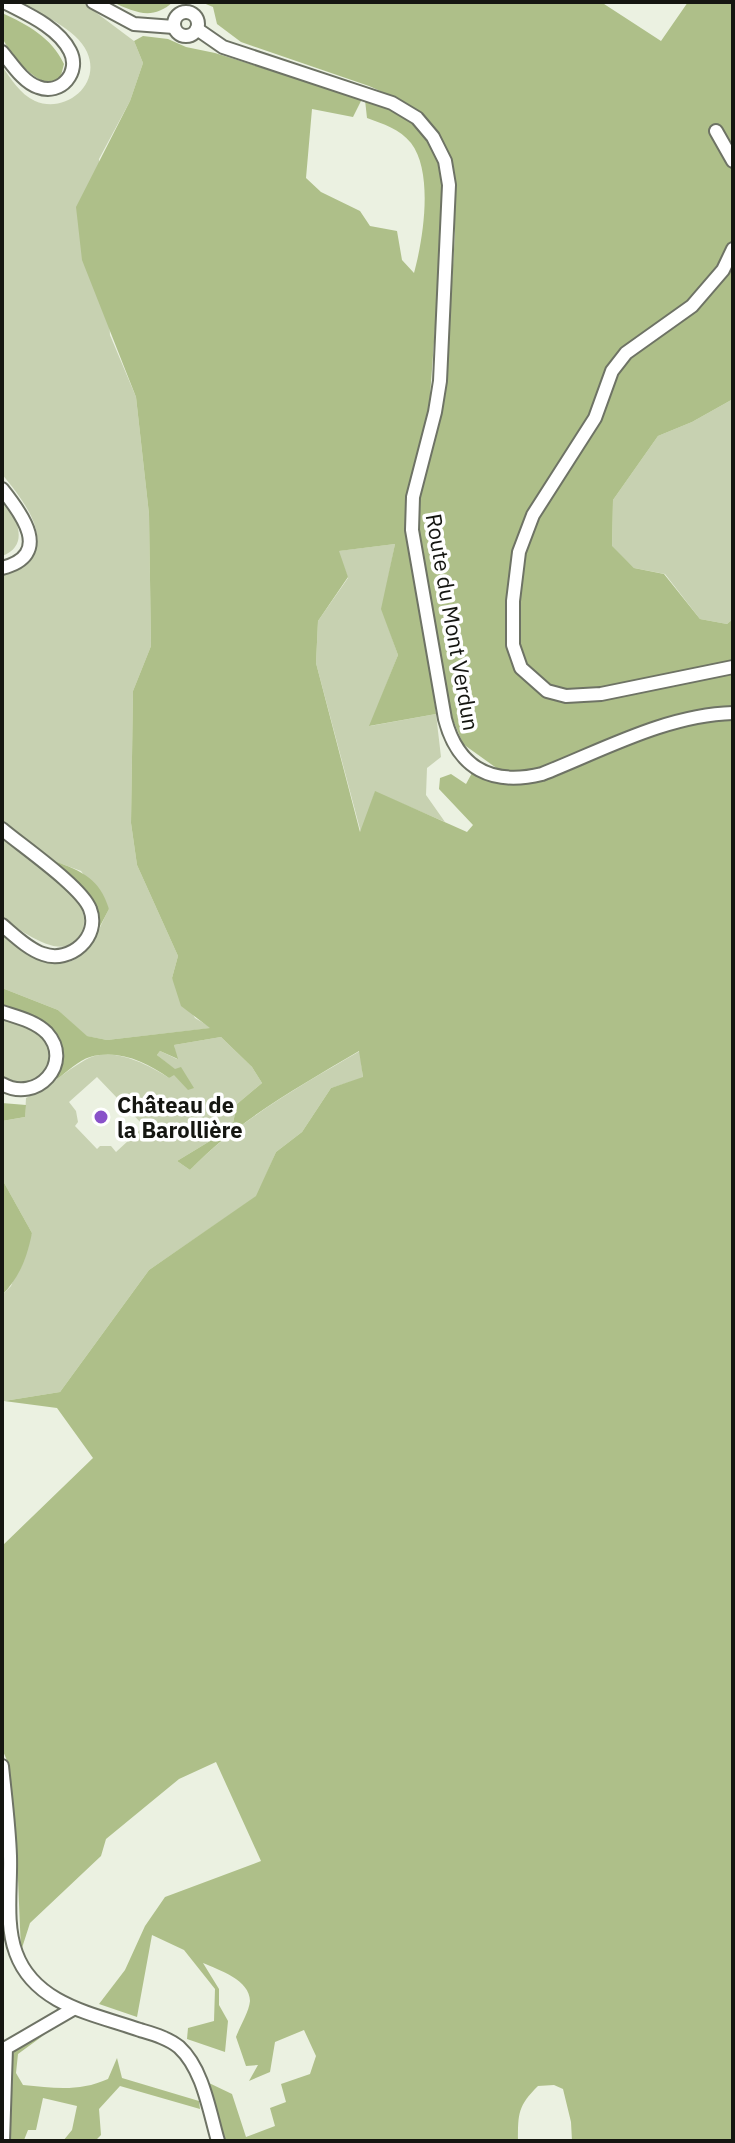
<svg xmlns="http://www.w3.org/2000/svg" width="735" height="2143" viewBox="0 0 735 2143" font-family="'IBM Plex Sans',sans-serif">
	<style>
		.green { fill: #c7d1b1; fill-rule: evenodd }
		.forest { fill: #aebf89 }
		.lines { fill: none; stroke-linecap: round; stroke-linejoin: round }
		.minor-casing { stroke: #6e7365; stroke-width: 16 }
		.minor { stroke: #fff; stroke-width: 12 }
		.poi-dot { fill: #8952c9; stroke: #fff; stroke-width: 3 }
		.labels { text-anchor: middle; dominant-baseline: central; stroke-width: 7; stroke-linejoin: round; paint-order: stroke }
		.street-label { font-size: 22px; fill: #151611; stroke: #fff }
		.poi-label { font-size: 22px; font-weight: bold; fill: #151611; stroke: #fff; text-anchor: start }
	</style>
	<rect width="100%" height="100%" fill="#ebf1e1"/>
	<!-- green -->
	<g class="green">
		<path d="M18,2H82L134,41L143,63L130,101L99,159L110,335L136,397L149,514L151,646L133,691L131,823L137,865L178,956L172,978L195,1018L212,1028L107,1040L86,1036L58,1010L2,988V934C28,952 66,983 91,944C98,933 103,920 109,909L81,871L54,861L2,821V575C66,556 29,507 2,474V66C11,79 20,94 35,101C65,114 102,85 87,52C77,29 39,13 18,2Z"/>
		<polygon points="733,399 733,619 727,624 700,619 665,574 634,568 612,547 613,500 658,436 692,422"/>
		<path d="M2,497C15,515 32,545 2,556Z"/>
		<polygon points="395,544 382,609 398,655 370,726 436,714 441,757 427,768 426,795 445,822 375,792 361,833 316,663 318,621 348,578 338,551"/>
		<path d="M2,837C25,855 62,878 78,902C84,911 86,922 82,931C68,968 21,930 2,918Z"/>
		<path d="M2,1017C39,1028 71,1047 33,1083H10L2,1077Z"/>
		<path d="M221,1037L252,1067L262,1083L237,1104L233,1123L215,1138L177,1161L190,1170C239,1120 300,1086 360,1051L363,1078L331,1088L302,1132L276,1152L257,1196L149,1270L60,1392L4,1401L2,1295L11,1286L32,1233L2,1179V1121L25,1117L26,1098C48,1088 64,1072 85,1060C110,1045 148,1064 169,1078L175,1070L157,1055L160,1051L177,1059L174,1045ZM97,1077L143,1125L146,1123L150,1128L145,1133L141,1129L116,1152L111,1146H100L97,1149L75,1126L78,1122L76,1111L69,1102Z"/>
	</g>
	<!-- forest -->
	<g class="forest">
		<path d="M112,2H173C152,21 135,12 112,2Z"/>
		<polygon points="201,2 601,2 661,41 688,2 733,2 733,399 692,422 658,436 613,500 612,546 634,568 664,574 700,619 727,624 733,619 733,711 665,720 541,768 502,772 463,744 451,715 419,530 420,495 442,413 446,380 455,233 455,185 438,134 419,111 396,98 369,86 241,42 217,24 213,7"/>
		<path d="M2,13C28,25 51,37 64,64L60,79L50,84C33,80 10,55 3,39C0,33 2,20 2,13Z"/>
		<path d="M143,36L168,39L186,47L215,53L362,99L353,117L312,109L306,178L321,192L360,211L370,226L397,231L402,260L414,273C423,240 434,173 411,143C400,129 383,124 367,118L365,100L391,110L413,124L428,142L439,165L442,187V233L429,410L408,495L436,714L369,726L398,655L381,609L395,544L339,551L348,577L318,621L316,663L360,832L375,791L467,832L473,825L439,789L440,778L451,774L466,784L472,773C502,785 513,787 545,778L668,727L733,716V2141H572L571,2122L563,2089L554,2085L538,2086C518,2106 518,2113 518,2141H224L209,2083L232,2094L246,2137L275,2126L270,2108L286,2102L281,2084L310,2074L316,2056L304,2030L275,2042L270,2072L249,2081L258,2065L246,2066L236,2037C240,2026 249,2012 250,2001C250,1980 219,1970 203,1963L219,1989V2005L228,2021L225,2052L187,2039L188,2028L214,2021L215,1989L184,1950L152,1935L137,2017L99,2004L125,1970L145,1926L165,1897L261,1861L216,1762L179,1779L106,1839L101,1856L30,1923L21,1951L17,1856L9,1765L2,1749V1546L93,1458L57,1408L4,1401L60,1392L149,1270L256,1196L276,1152L302,1132L331,1088L363,1077L359,1051C300,1086 238,1120 190,1170L177,1161L215,1138L233,1123L237,1104L262,1083L252,1067L221,1037L174,1045L178,1059L160,1051L157,1055L175,1069L181,1067L194,1088L188,1090L174,1075L169,1078C146,1062 119,1049 90,1057C79,1060 67,1072 57,1079C70,1029 44,1020 2,1007V988L58,1010L87,1036L107,1040L210,1028L181,1006L172,978L178,956L137,865L131,823L133,691L151,646L149,514L136,397L82,260L76,207L130,101L143,63L134,41Z"/>
		<path d="M54,861C82,871 100,879 109,909L99,928L96,908Z"/>
		<polygon points="2,1103 26,1105 25,1117 2,1121"/>
		<path d="M2,1179L32,1233C27,1257 20,1277 2,1295Z"/>
		<path d="M44,2035L18,2054L16,2073L23,2085C54,2088 79,2092 108,2079L117,2058L122,2078L199,2101L200,2109L120,2086L99,2109L101,2135L95,2141H63L72,2130L77,2106L43,2098L36,2130H28L24,2140L9,2141V2072L14,2051Z"/>
	</g>
	<g class="lines">
		<defs>
			<g id="minor">
				<polyline points="93,2 134,24 174,27"/>
				<circle cx="186" cy="24" r="12"/>
				<path d="M197,29L223,47L392,103L417,118L433,137L445,161L449,185L440,381L435,412L413,497L412,530L445,719C458,769 492,786 542,774C603,750 666,715 733,713"/>
				<path d="M2,52C12,64 23,82 38,87C61,96 81,72 70,51C58,27 27,14 4,2"/>
				<polyline points="716,131 733,161"/>
				<polyline points="733,249 723,270 692,306 626,353 612,371 595,418 533,515 519,552 513,601 513,645 521,668 547,691 566,696 601,694 733,667"/>
				<path d="M2,489C22,514 53,555 2,568"/>
				<path d="M2,829C22,846 82,887 90,909C101,937 70,964 43,954C28,949 14,935 2,925"/>
				<path d="M2,1012C17,1017 35,1021 47,1033C74,1063 37,1104 2,1084"/>
				<path d="M2,1766C5,1796 9,1826 10,1856C11,1887 5,1924 16,1953C35,2005 94,2014 140,2030C153,2034 168,2038 179,2047C203,2069 209,2110 218,2141"/>
				<polyline points="3,2141 6,2048 73,2009"/>
			</g>
		</defs>
		<!-- minor casing -->
		<use href="#minor" class="minor-casing"/>
		<!-- minor -->
		<use href="#minor" class="minor"/>
	</g>
	<!-- markers -->
	<circle class="poi-dot" cx="101" cy="1117" r="8"/>
	<g class="labels">
		<!-- street labels -->
		<g class="street-label">
			<text transform="translate(453 622) rotate(80)">Route du Mont Verdun</text>
		</g>
		<!-- poi labels -->
		<g class="poi-label">
			<text x="117" y="1104">Château de<tspan x="117" dy="25">la Barollière</tspan></text>
		</g>
	</g>
	<!-- border -->
	<rect width="735" height="2143" fill="none" stroke="#151611" stroke-width="8"/>
</svg>
